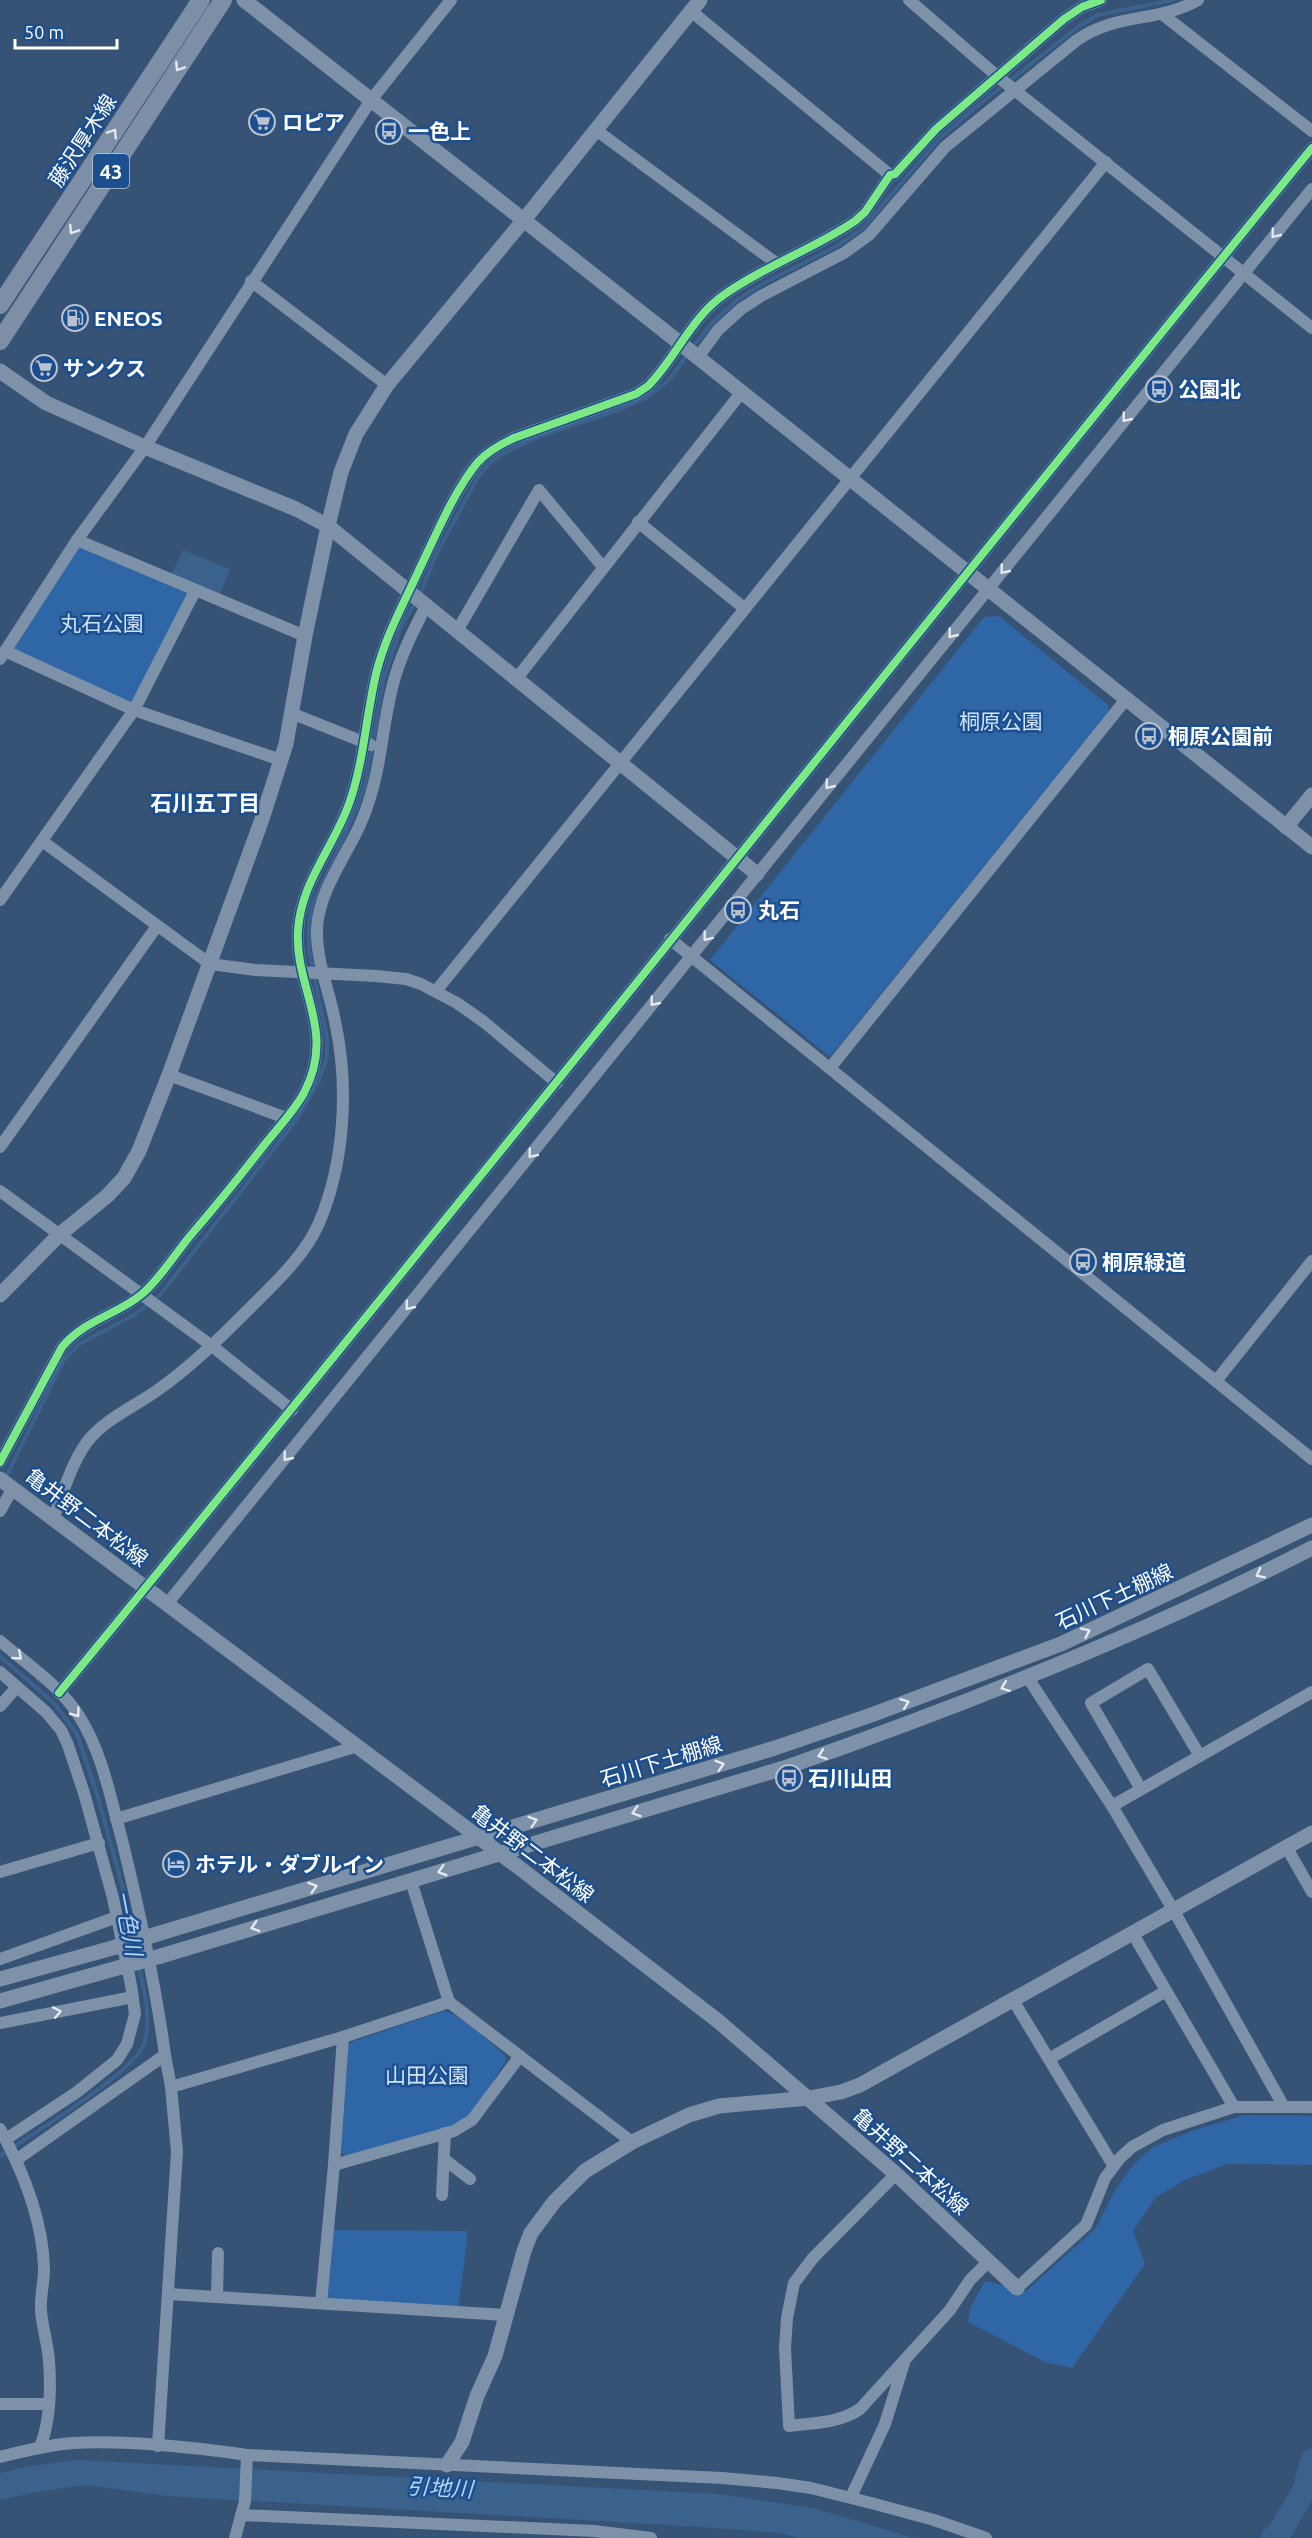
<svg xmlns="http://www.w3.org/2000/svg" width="1312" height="2538" viewBox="0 0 1312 2538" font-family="Ubuntu,'Noto Sans JP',sans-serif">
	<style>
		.green { fill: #2f66a5 }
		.water { fill: #3b618d }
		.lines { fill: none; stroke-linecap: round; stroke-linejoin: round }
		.stream { stroke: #3b618d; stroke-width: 4 }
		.river { stroke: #3b618d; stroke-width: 24 }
		.minor { stroke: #7d92a8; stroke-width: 12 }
		.tertiary { stroke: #7d92a8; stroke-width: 15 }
		.primary { stroke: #7d8ea7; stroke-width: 18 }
		.tertiary-bridge { stroke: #7d92a8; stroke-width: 15 }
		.cycleway-casing { stroke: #1b4f8f; stroke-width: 11 }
		.cycleway { stroke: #7ce984; stroke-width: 8 }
		.oneway { stroke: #e5e8ed }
		.oneway2 { stroke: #e5e9ee }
		.labels { text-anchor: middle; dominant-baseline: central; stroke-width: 5; stroke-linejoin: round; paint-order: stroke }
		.shield { fill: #1b4f8f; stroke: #bbcadd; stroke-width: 1.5 }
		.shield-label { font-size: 20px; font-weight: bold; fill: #fff }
		.poi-label { font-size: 21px; font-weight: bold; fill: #fff; stroke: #1b4f8f; text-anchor: start }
		.street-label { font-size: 21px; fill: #fff; stroke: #1b4f8f }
		.park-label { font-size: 21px; fill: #cfe3fa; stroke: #1b4f8f }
		.neighbourhood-label { font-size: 22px; font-weight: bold; fill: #fff; stroke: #1b4f8f }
		.water-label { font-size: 22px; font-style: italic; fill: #b5d3f5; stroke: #1b4f8f }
	</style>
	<rect width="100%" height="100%" fill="#365274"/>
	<!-- green -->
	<g class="green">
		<polygon points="77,540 195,591 134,710 5,651"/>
		<polygon points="999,616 1108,705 1109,711 830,1057 710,960 984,617"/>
		<path d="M443,2011C463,2014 489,2042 505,2055L506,2061C494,2078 483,2100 469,2115C450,2134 375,2148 346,2156L341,2153L348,2046L351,2042Z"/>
		<polygon points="1245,2115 1312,2116 1312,2165 1228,2164 1187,2179 1156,2197 1133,2231 1145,2264 1072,2368 1045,2362 968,2322 970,2308 985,2281 1026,2291 1095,2229 1115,2190 1134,2164 1153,2147 1194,2130"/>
		<polygon points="328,2230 468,2231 458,2312 321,2303"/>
	</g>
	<!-- water -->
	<g class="water">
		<polygon points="183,550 230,569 218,600 169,579"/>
		<polygon points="79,2460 719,2494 813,2508 914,2538 799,2538 780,2533 701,2527 167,2496 86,2485 42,2491 0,2500 0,2473 30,2466"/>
	</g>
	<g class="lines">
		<!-- stream -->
		<g class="stream">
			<polyline points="692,348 712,323 737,300 766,282 837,246 863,228 938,140 976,107 1078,27 1098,15 1173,0"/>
			<polyline points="419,596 437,553 478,477 488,465 502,454 535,438 618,410 646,398 669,380 688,354"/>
			<polyline points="5,1479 63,1361 79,1344 134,1315 160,1295 297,1119 318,1082 327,1057 327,1039 309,950 309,923 312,905 358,806 366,781 384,678 401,626 415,603"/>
			<polyline points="0,1656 54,1703 77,1734 98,1797 123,1889 133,1939"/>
			<path d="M0,2156C30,2135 133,2074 144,2044C152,2019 144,1991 139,1967"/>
		</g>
		<!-- river -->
		<polyline class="river" points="1273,2538 1278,2535 1304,2491 1312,2461"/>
		<!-- minor -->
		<g class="minor">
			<polyline points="909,0 997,76 1312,328"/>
			<polyline points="691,11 890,175"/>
			<polyline points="1162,14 1312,131"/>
			<polyline points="596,130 776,263"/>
			<polyline points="251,281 387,385"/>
			<path d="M698,357L718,330L741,309L761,296L844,253L869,235L945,147L1077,40C1118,12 1157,23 1198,0"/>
			<polyline points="638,522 744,608"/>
			<polyline points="77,540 305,636"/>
			<polyline points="457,631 539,490 603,567"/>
			<polyline points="5,651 134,710 281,760"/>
			<polyline points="0,659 77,540 145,447 371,100 451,0"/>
			<polyline points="517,678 741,393"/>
			<polyline points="291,713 371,745"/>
			<polyline points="42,841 210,964 256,970 376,976 406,979 421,984 457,1003 484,1022 557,1083"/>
			<polyline points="0,900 134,710 195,591"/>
			<polyline points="670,939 1312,1459"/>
			<polyline points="436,991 1106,162"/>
			<polyline points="830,1068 1127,698"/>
			<polyline points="169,1075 286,1118"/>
			<polyline points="0,1147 157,926"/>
			<polyline points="0,1191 212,1346 292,1410"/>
			<polyline points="1216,1381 1312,1261"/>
			<path d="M0,1462L62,1347C86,1319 117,1315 142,1294C158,1281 176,1253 190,1236C216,1206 241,1175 265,1144C278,1128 294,1111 304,1093C337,1030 294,988 298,930C301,881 335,846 350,801C364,760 366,716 376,674C385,637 403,605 419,570C435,537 455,489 478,462C488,451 501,444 514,438L636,394L648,386C676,358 691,317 725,294C766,265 814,249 855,221L865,212L890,175L895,174L936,129L1064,19L1082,7L1101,0"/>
			<polyline points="0,1511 13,1488"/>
			<path d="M53,1519C63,1493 71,1464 87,1442C104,1420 133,1407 155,1392C191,1367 222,1336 253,1305C278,1280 305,1255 319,1223C345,1162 349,1086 335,1021C329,990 316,961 317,928C319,892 344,859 359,827C382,777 380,734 393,684C400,657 413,631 426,606"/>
			<polyline points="167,1604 1312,189"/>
			<path d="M0,1641C27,1664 60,1686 79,1716C102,1752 110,1796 121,1836C139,1909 155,1981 165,2055L16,2160"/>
			<polyline points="0,1672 46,1712 61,1730 68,1745 84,1793 113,1898 131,1985 135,2014 127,2044 117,2060 77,2092 6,2139"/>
			<polyline points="1028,1678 1112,1806 1174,1911 1284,2107"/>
			<path d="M59,1693C481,1181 893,661 1312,148"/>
			<polyline points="0,1706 17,1687"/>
			<polyline points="1141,1789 1091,1703 1148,1669 1200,1756"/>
			<polyline points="1112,1806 1312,1692"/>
			<polyline points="116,1819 358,1746"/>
			<polyline points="1287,1848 1312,1892"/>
			<polyline points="0,1872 99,1843"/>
			<polyline points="411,1881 449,2002"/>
			<polyline points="1133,1934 1234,2107"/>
			<polyline points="0,1959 117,1917"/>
			<polyline points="1013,2000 1113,2165"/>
			<polyline points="0,2023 133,1997"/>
			<polyline points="1049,2059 1166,1991"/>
			<polyline points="171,2087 343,2037 449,2002 632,2142"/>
			<path d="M0,2129C23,2171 43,2221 44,2269C44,2283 40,2297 41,2310C42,2327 48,2344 49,2361C51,2388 50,2422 40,2447"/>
			<polyline points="444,2159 470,2179"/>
			<polyline points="334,2165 454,2131 472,2120 520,2056"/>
			<path d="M896,2174L813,2258L794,2283L787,2318L785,2348L789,2426C813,2423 840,2423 860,2409L950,2310L970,2280L988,2262"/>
			<polyline points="442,2195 445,2133"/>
			<polyline points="1017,2288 1086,2225 1105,2178 1120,2158 1132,2147 1163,2130 1234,2107 1312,2107"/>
			<polyline points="169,2294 505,2315"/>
			<polyline points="217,2297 218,2253"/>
			<polyline points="321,2303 334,2165 343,2037"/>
			<polyline points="0,2404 48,2404"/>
			<polyline points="158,2446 177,2152 171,2087 165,2055"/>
			<path d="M0,2457C24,2451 48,2445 73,2443C130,2440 191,2447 247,2455L722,2478L777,2483L811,2488L875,2504L934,2520L986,2538"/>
			<polyline points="851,2497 885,2424 904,2363"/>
			<polyline points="241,2515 594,2531 651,2538"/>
			<polyline points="235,2538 245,2501 247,2455"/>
		</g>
		<!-- tertiary -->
		<g class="tertiary">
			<polyline points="244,0 695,355 1312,847"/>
			<polyline points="0,371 46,403 145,447 296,509 328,526 757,874"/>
			<polyline points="1286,827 1312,795"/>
			<polyline points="0,1295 59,1235 107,1196 124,1178 139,1151 169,1075 261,822 286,744 305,636 328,526 341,472 356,434 387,385 523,221 700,0"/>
			<polyline points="0,1479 517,1866 718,2021 896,2174 1017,2288"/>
			<polyline points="157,1934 775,1748 874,1714 1061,1644 1312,1525"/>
			<path d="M161,1956L784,1768C965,1705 1142,1635 1312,1548"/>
			<polyline points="0,1979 116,1947"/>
			<polyline points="0,2001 121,1967"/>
			<polyline points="447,2465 462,2442 477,2396 495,2356 524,2251 531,2233 554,2202 585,2171 632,2142 689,2115 719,2106 809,2098 841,2092 860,2085 1312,1833"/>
		</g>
		<!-- primary -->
		<g class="primary">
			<polyline points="0,305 201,0"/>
			<polyline points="0,341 223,0"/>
		</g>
		<!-- tertiary-bridge -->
		<g class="tertiary-bridge">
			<polyline points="116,1947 157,1934"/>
			<polyline points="121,1967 161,1956"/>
		</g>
		<defs>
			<g id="cycleway">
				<path d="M0,1462L62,1347C86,1319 117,1315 142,1294C158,1281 176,1253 190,1236C216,1206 241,1175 265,1144C278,1128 294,1111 304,1093C337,1030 294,988 298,930C301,881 335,846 350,801C364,760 366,716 376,674C385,637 403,605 419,570C435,537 455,489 478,462C488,451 501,444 514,438L636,394L648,386C676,358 691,317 725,294C766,265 814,249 855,221L865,212L890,175L895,174L936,129L1064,19L1082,7L1101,0"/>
				<path d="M59,1693C481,1181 893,661 1312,148"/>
			</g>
		</defs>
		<!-- cycleway casing -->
		<use href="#cycleway" class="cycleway-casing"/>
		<!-- cycleway -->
		<use href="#cycleway" class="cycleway"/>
	</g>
	<!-- one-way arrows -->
	<defs><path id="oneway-chevron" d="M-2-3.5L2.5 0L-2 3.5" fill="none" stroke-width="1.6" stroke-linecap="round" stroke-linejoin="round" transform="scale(1.5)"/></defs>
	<g class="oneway">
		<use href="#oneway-chevron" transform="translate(179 67) rotate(123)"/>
		<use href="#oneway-chevron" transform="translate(113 133) rotate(-57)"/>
		<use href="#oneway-chevron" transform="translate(73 230) rotate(123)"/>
	</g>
	<g class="oneway2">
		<use href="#oneway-chevron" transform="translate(1275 234) rotate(129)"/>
		<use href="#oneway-chevron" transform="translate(1126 418) rotate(129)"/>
		<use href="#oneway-chevron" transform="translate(1004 570) rotate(129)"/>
		<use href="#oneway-chevron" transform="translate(952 634) rotate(129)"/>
		<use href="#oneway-chevron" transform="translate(829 785) rotate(129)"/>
		<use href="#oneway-chevron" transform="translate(707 937) rotate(128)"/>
		<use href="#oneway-chevron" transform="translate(654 1002) rotate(129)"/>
		<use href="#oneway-chevron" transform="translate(532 1154) rotate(129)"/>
		<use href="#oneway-chevron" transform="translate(409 1306) rotate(129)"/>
		<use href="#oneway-chevron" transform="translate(287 1457) rotate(129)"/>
		<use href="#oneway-chevron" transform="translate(1260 1574) rotate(153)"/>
		<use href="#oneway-chevron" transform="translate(1086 1632) rotate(-25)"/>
		<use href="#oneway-chevron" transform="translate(18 1656) rotate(41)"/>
		<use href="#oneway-chevron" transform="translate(1005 1687) rotate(159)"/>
		<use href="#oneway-chevron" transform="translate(905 1703) rotate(-21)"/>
		<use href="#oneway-chevron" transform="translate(76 1713) rotate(53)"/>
		<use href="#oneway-chevron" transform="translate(822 1755) rotate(161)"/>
		<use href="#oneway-chevron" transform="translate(720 1765) rotate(-17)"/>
		<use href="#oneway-chevron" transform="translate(636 1812) rotate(163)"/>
		<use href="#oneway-chevron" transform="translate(533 1821) rotate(-17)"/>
		<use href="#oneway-chevron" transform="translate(442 1871) rotate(163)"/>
		<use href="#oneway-chevron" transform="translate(313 1887) rotate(-17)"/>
		<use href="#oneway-chevron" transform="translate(255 1927) rotate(163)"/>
		<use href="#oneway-chevron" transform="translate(57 2012) rotate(-11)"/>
	</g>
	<!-- icons -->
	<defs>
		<symbol id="supermarket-ring" viewBox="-11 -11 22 22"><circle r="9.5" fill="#1b4f8f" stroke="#b9c2ce" stroke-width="1.5"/><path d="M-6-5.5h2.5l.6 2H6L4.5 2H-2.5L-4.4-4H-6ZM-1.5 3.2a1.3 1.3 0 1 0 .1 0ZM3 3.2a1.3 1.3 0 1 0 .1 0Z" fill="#b9c2ce"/></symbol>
		<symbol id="bus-ring" viewBox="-11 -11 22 22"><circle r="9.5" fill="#1b4f8f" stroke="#b9c2ce" stroke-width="1.5"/><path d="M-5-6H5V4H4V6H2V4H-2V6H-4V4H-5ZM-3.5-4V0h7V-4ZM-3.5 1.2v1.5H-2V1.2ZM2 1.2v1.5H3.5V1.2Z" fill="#b9c2ce"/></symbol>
		<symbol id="fuel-ring" viewBox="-11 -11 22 22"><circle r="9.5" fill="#1b4f8f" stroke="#b9c2ce" stroke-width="1.5"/><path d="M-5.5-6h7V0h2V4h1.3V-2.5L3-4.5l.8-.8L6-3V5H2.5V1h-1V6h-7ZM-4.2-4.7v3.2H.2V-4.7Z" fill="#b9c2ce"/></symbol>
		<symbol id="hotel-ring" viewBox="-11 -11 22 22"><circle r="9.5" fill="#1b4f8f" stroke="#b9c2ce" stroke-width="1.5"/><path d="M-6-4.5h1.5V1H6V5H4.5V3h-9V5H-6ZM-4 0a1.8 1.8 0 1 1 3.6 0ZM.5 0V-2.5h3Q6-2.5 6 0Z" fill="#b9c2ce"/></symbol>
	</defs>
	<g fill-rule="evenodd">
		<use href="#supermarket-ring" x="247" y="107" width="30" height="30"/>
		<use href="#bus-ring" x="374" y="116" width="30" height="30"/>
		<use href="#fuel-ring" x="60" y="303" width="30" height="30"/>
		<use href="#supermarket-ring" x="29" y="353" width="30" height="30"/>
		<use href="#bus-ring" x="1144" y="374" width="30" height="30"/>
		<use href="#bus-ring" x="1134" y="721" width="30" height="30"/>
		<use href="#bus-ring" x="723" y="895" width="30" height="30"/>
		<use href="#bus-ring" x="1068" y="1247" width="30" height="30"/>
		<use href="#bus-ring" x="774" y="1763" width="30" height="30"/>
		<use href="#hotel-ring" x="161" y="1849" width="30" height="30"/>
	</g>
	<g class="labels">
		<!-- shield labels -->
		<rect class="shield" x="93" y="154" width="36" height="34" rx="4.5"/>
		<g class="shield-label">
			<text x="111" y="171">43</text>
		</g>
		<!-- poi labels -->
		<g class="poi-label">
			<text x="282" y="122">ロピア</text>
			<text x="408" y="131">一色上</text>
			<text x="94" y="318">ENEOS</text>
			<text x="63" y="368">サンクス</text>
			<text x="1178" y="389">公園北</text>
			<text x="1168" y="736">桐原公園前</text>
			<text x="758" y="910">丸石</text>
			<text x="1102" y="1262">桐原緑道</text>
			<text x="808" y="1778">石川山田</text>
			<text x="195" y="1864">ホテル・ダブルイン</text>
		</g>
		<!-- street labels -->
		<g class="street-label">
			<text transform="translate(82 140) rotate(-57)">藤沢厚木線</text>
			<text transform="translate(87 1517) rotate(37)">亀井野二本松線</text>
			<text transform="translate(1114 1596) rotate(-25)">石川下土棚線</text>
			<text transform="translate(661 1761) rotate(-17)">石川下土棚線</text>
			<text transform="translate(533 1853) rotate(37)">亀井野二本松線</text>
			<text transform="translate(911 2161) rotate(42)">亀井野二本松線</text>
		</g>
		<!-- park labels -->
		<g class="park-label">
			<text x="102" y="623">丸石公園</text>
			<text x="1001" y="721">桐原公園</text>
			<text x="427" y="2075">山田公園</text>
		</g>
		<!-- neighbourhood labels -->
		<g class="neighbourhood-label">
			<text x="205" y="802">石川五丁目</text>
		</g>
		<!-- water labels -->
		<g class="water-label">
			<text transform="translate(129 1923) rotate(79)">一色川</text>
			<text transform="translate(440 2487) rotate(3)">引地川</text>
		</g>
	</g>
	<!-- scale -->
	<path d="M15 39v9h102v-9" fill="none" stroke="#ffffff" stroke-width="3"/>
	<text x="24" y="39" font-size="18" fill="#ffffff" stroke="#1b4f8f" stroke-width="4.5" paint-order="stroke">50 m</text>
</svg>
